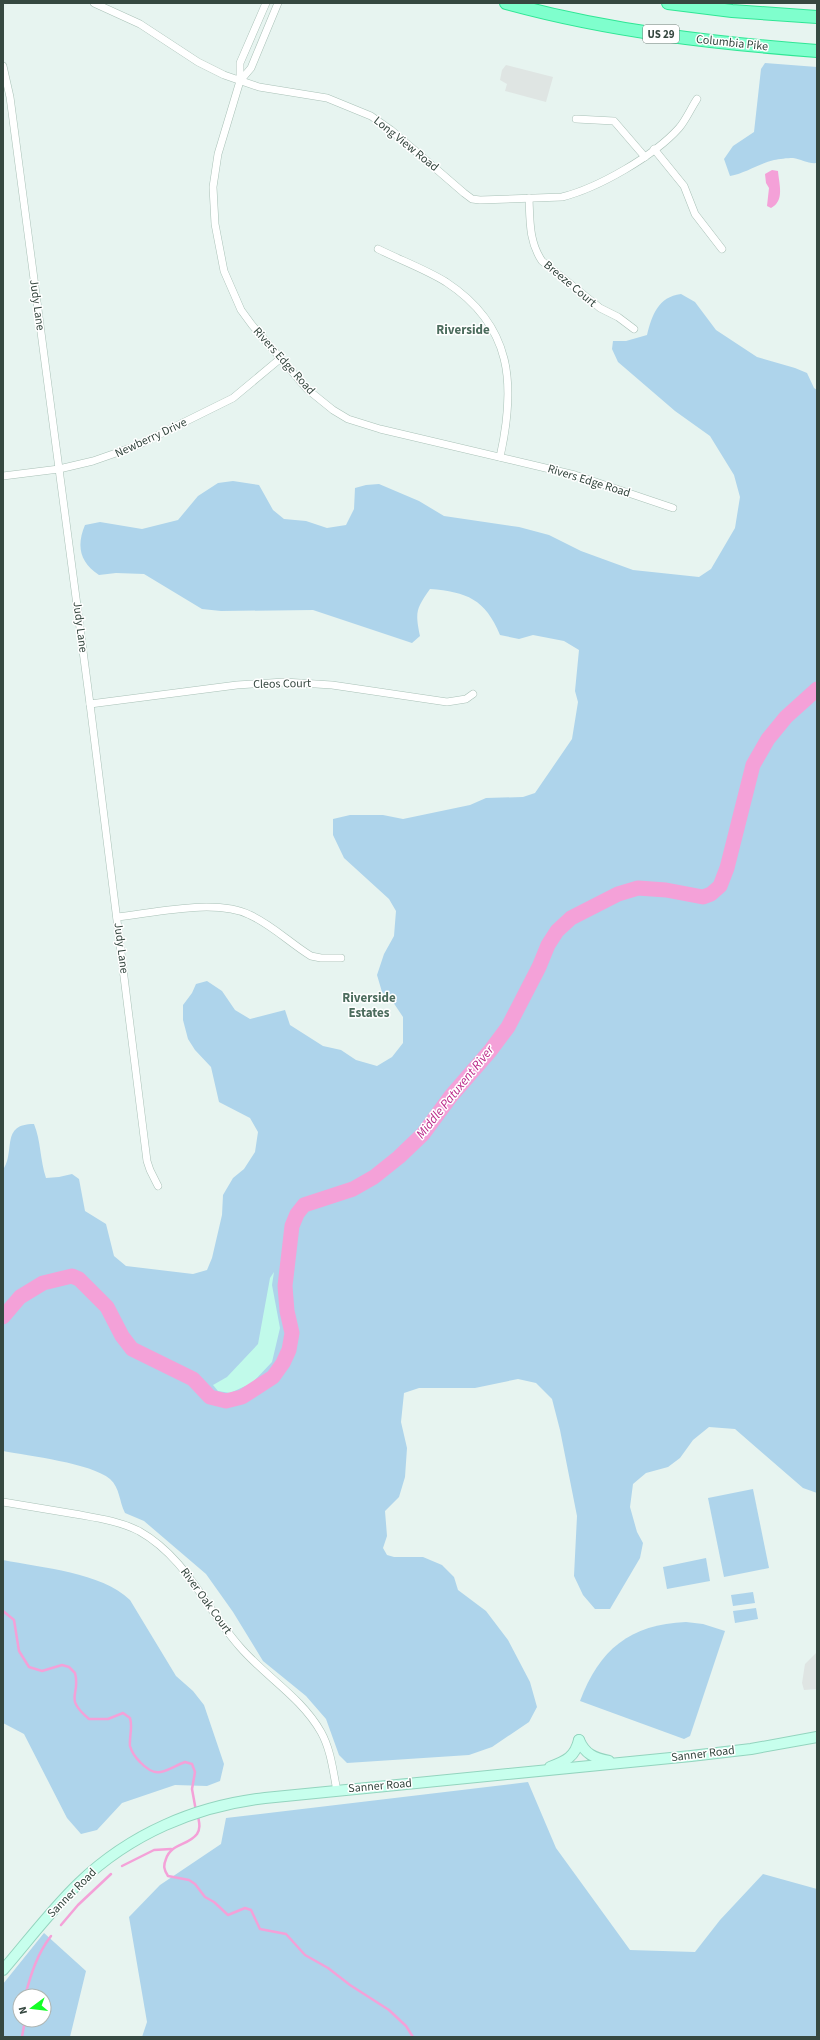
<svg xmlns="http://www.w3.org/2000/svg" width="820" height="2040" viewBox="0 0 820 2040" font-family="'Source Sans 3',sans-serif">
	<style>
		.green { fill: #aed4eb; fill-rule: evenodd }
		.sand { fill: #c1faea }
		.parking { fill: #dfe5e3 }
		.water { fill: #f4a1d8 }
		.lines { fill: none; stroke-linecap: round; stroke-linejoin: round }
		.stream { stroke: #f4a1d8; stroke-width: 2.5 }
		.river { stroke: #f4a1d8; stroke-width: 15 }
		.minor-casing { stroke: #a9c1b7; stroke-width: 8 }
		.secondary-casing { stroke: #93d4be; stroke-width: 12 }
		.trunk-casing { stroke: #30e695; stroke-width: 14 }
		.minor { stroke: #fff; stroke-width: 7 }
		.secondary { stroke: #c7ffed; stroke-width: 10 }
		.trunk { stroke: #7fffcd; stroke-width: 12 }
		.labels { text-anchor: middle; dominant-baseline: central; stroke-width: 3; stroke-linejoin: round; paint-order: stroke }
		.shield { fill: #fff; stroke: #727f79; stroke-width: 1 }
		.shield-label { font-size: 11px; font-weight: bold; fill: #364840 }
		.street-label { font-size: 12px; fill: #364840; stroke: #fff }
		.neighbourhood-label { font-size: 13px; font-weight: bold; fill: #4c6c5d; stroke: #fff }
		.water-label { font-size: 13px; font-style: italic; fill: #ba2888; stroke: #fff }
	</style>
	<rect width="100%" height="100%" fill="#e7f4f0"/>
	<!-- green -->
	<g class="green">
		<path d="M765,63L817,67V163C808,164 801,159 793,158C787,158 779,159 774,160C758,164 746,173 730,176L724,159L733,146L754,132L761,69Z"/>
		<path d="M681,294L695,302L716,330L757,357L795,368L807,373L814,388L817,390V1493L803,1488L735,1429L709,1427L693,1440L680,1458L668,1467L646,1473L633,1484L630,1507L637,1532L643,1543L640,1558L610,1609H595L583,1595L574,1576L577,1516L560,1430L552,1399L536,1383L518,1379L475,1388H419L404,1393L401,1422L407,1448L405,1477L399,1497L385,1511L387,1536L383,1548L387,1555L394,1557H423L442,1565L454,1577L458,1590L486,1611L508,1640L530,1682L537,1707L529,1722L492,1747L469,1755L347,1763L339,1755L326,1719L306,1696L263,1661L233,1612L206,1574L144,1521L125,1513C119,1501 120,1488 110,1479C91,1463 29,1456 3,1451V1170C16,1151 0,1124 34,1124C41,1141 40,1160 46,1178L59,1177L72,1174L79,1179L85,1211L106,1224L114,1256L126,1266L193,1274L207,1270L212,1258L222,1215L223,1195L233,1178L244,1169L255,1152L258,1132L250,1118L219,1102L211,1067L195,1050L188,1039L183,1020V1005L192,993L196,984L207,981L222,991L235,1010L250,1019L285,1010L290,1025L323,1046L341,1050L356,1060L377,1066L392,1057L403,1043V1017L393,1002L382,992L377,975L384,954L394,936L396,911L389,899L344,858L333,835V819L350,815H383L403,819L470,805L486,798L523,797L535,793L572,739L578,702L575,691L579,650L564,641L533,635L519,639L500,635C485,599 467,592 430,589C416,609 415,612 420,636L412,643L313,610L221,611L202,609L144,574L116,573L99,575C80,563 76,546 85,525L100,522L142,529L178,520L198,496L218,483L233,481L259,485L273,510L284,519L306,521L327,528L346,525L354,509L355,488L366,485L379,484L419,501L444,516L519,527L549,535L581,551L633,570L699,577L711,569L735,528L740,497L734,475L710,436L675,411L618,362L612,349L613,341H626L647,335C652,315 658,297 681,294Z"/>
		<polygon points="753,1489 769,1568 724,1577 708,1498"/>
		<polygon points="706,1558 710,1581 667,1589 663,1567"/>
		<path d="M3,1560C42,1568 101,1572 130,1600L176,1676L193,1691L204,1705L224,1764L220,1781L207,1786L175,1785L122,1803L97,1830L81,1834L67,1818L24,1734L3,1723Z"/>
		<polygon points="753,1592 755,1603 733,1606 731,1595"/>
		<polygon points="756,1608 758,1619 735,1623 733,1611"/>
		<path d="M686,1622L703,1624L725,1631L690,1736L684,1739L580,1701C599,1650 630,1624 686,1622Z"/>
		<polygon points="528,1782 556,1848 630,1950 695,1952 720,1920 763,1874 817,1889 817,2037 142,2037 147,2022 129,1917 160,1885 221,1844 226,1818"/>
		<path d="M44,1933L86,1971L70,2037H3V1984ZM20,1996H44V2020H20Z"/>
	</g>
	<!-- sand -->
	<polygon class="sand" points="274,1272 272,1285 280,1328 272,1362 252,1383 230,1393 218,1391 213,1385 227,1377 258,1344 270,1278"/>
	<!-- parking -->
	<g class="parking">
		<polygon points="506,65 553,77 546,102 505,91 507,84 500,80 502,70"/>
		<polygon points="817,1652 817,1689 804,1690 802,1683 805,1664"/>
	</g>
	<!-- water -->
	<path class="water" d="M772,170L778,171C779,184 785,201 771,208L767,206L769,188L766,183L765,174Z"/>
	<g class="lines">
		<!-- stream -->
		<g class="stream">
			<path d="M3,1611L14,1620L19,1651L29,1667L42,1671L62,1665L69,1667L75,1673C81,1696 63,1697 89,1719H108L123,1713L130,1718C133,1727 129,1737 130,1746C132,1753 135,1757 140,1762C158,1781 166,1769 185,1762L192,1764L195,1772L192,1789L196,1811"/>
			<path d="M198,1816C199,1822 201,1828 197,1834C188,1846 171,1843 166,1859C163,1866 164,1870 168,1876L189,1880L195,1884L205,1897L214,1902L228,1915L245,1908L251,1910L260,1929L286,1934L305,1955L328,1968L350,1985L389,2010L406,2026L413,2037"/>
			<polyline points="122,1866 154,1850 171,1849"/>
			<polyline points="61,1925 78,1905 111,1874"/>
			<path d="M25,1996C31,1974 37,1954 51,1936"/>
			<polyline points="22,2037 25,2020"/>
		</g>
		<!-- river -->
		<polyline class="river" points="3,1317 20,1297 43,1283 72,1276 79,1279 107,1307 122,1336 132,1349 193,1379 210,1397 226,1401 242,1397 273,1377 283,1363 289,1350 292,1333 287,1311 285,1286 292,1226 297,1214 304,1205 353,1189 374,1177 399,1157 423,1134 451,1096 490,1051 508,1027 539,967 548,945 557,931 571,918 618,894 638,888 666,890 703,897 711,894 720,886 727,868 753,765 768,739 786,717 817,689"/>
		<defs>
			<g id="minor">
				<path d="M94,3L140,24L198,62L224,75L259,87L327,98L371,116L391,130L464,193L472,199L480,200L562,197C598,188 654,156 679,128C686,120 691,108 697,99"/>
				<polyline points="266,3 240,63 240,81 218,154 213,187 215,224 224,271 241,310 252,325 307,389 333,410 348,419 380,429 575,475 673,508"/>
				<polyline points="3,66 10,97 90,704 147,1161 150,1170 158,1186"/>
				<polyline points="240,81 251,68 278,3"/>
				<polyline points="576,119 614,121 645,157"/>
				<polyline points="654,149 684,186 695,214 722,249"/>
				<path d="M529,198C530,221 529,242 542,261L600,308L618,317L634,329"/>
				<path d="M378,249C400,260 425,269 446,282C513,326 516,385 500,457"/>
				<polyline points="3,476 59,469 93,461 136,446 233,398 281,358"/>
				<polyline points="90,704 237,685 284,682 332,685 447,702 466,699 473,694"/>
				<path d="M117,917C154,913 216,898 250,915C272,925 290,943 311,956L321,958H341"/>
				<path d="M3,1502C27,1506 51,1510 75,1514C97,1518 119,1521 139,1531C187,1558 205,1608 240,1647C266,1677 301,1697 321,1732C331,1750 333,1771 337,1791"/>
			</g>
			<g id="secondary">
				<path d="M579,1740C585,1754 594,1758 609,1761"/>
				<path d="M550,1767C566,1761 575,1757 579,1740"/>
				<path d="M3,1970C28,1941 51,1910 79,1883C130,1834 195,1806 265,1798L691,1756L751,1749L817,1737"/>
			</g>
			<g id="trunk">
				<path d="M506,3C608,31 712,43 817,51"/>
				<polyline points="668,3 732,11 817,17"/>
			</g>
		</defs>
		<!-- minor casing -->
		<use href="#minor" class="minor-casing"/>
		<!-- secondary casing -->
		<use href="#secondary" class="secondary-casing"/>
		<!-- trunk casing -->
		<use href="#trunk" class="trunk-casing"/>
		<!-- minor -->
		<use href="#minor" class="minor"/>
		<!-- secondary -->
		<use href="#secondary" class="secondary"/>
		<!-- trunk -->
		<use href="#trunk" class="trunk"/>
	</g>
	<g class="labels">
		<!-- shield labels -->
		<rect class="shield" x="643" y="25" width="36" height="18" rx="3"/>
		<g class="shield-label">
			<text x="661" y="34">US 29</text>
		</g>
		<!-- street labels -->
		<g class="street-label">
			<text transform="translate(732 43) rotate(6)">Columbia Pike</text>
			<text transform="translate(406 144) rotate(39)">Long View Road</text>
			<text transform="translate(570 284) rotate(40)">Breeze Court</text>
			<text transform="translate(37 305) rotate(82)">Judy Lane</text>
			<text transform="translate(284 361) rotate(48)">Rivers Edge Road</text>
			<text transform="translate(151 438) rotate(-25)">Newberry Drive</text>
			<text transform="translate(589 481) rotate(17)">Rivers Edge Road</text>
			<text transform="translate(80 627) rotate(83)">Judy Lane</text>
			<text transform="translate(282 684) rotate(-1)">Cleos Court</text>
			<text transform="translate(121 948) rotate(83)">Judy Lane</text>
			<text transform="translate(206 1601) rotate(54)">River Oak Court</text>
			<text transform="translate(703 1754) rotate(-7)">Sanner Road</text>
			<text transform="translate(380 1786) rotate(-5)">Sanner Road</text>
			<text transform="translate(72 1893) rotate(-45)">Sanner Road</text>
		</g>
		<!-- neighbourhood labels -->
		<g class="neighbourhood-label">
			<text x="463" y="330">Riverside</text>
			<text x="369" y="998">Riverside<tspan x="369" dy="15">Estates</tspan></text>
		</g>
		<!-- water labels -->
		<g class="water-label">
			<text transform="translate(455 1092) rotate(-51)">Middle Patuxent River</text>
		</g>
	</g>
	<!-- border -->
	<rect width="820" height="2040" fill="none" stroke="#364840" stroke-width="8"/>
	<!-- north arrow -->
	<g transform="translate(32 2008) rotate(255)"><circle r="19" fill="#ffffff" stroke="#afb6b3"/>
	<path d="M0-3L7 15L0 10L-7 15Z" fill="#14ff26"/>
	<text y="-6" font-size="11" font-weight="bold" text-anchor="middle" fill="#364840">N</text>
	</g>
</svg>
